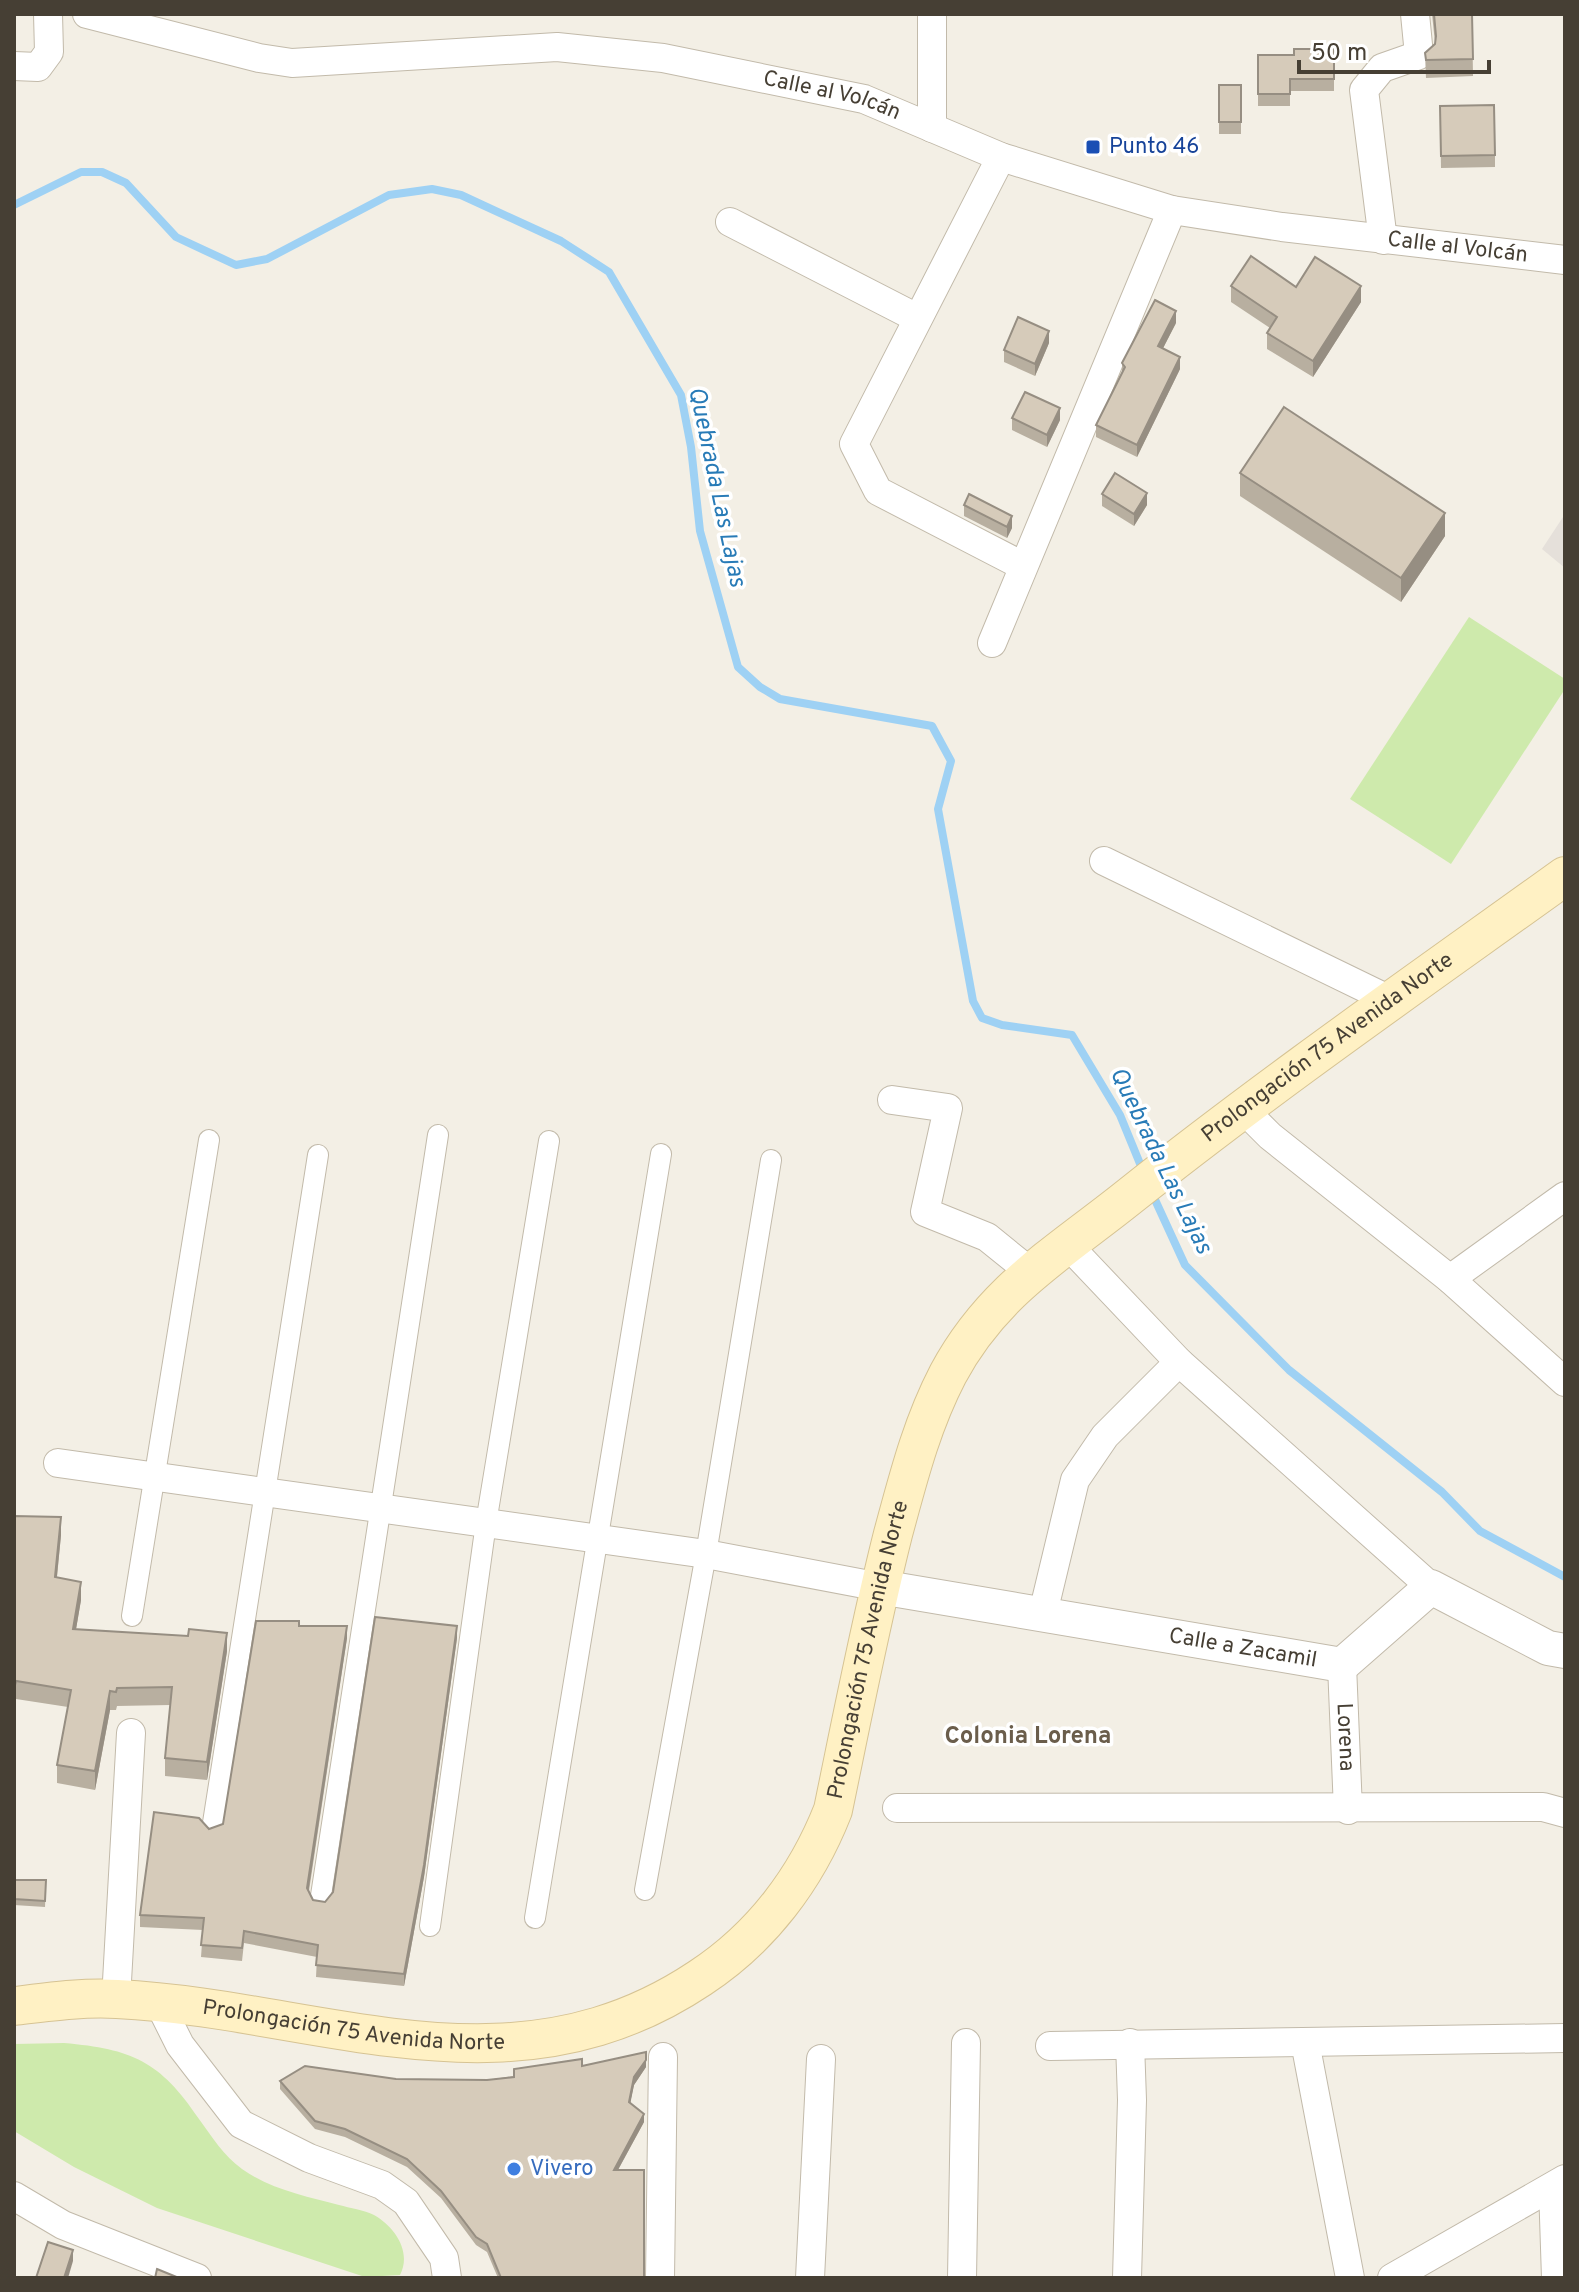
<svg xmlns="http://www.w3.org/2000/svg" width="1579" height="2292" viewBox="0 0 1579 2292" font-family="Overpass,sans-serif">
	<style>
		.industrial { fill: #e5e0da }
		.green { fill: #ceeaac }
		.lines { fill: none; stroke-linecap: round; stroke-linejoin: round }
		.stream { stroke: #9ed1f4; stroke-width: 8 }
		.pedestrian-casing { stroke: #c2baaa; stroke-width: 22 }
		.minor-casing { stroke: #c2baaa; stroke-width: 30 }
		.tertiary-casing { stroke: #c2baaa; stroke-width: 36 }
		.secondary-casing { stroke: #d6c393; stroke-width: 40 }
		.pedestrian { stroke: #fff; stroke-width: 20 }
		.minor { stroke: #fff; stroke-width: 28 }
		.tertiary { stroke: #fff; stroke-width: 34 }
		.secondary { stroke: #fff1c4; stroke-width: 38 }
		.wall { fill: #b8afa0 }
		.shaded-wall { fill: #968e82 }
		.building { fill: #d6cbba; stroke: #968e82; stroke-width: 2 }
		.transit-dot { fill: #1a4fb4; stroke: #fff; stroke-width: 3 }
		.shop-dot { fill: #3f7fe0; stroke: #fff; stroke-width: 3 }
		.labels { text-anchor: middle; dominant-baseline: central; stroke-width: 7; stroke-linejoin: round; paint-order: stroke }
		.street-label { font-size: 22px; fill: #463f34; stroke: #fff }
		.transit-label { font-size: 22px; fill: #164399; stroke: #fff; text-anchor: start }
		.shop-label { font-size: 22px; fill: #366cbe; stroke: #fff; text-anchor: start }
		.water-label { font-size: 24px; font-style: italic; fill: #287bb7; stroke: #fff }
		.neighbourhood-label { font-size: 24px; font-weight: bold; fill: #6a5d4b; stroke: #fff }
	</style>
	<rect width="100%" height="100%" fill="#f3efe5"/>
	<!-- industrial -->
	<polygon class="industrial" points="1565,514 1565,568 1542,549"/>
	<!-- green -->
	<g class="green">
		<polygon points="1469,617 1565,679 1565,689 1451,864 1350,799"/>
		<path d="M64,2043C132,2049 160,2061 199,2119C212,2137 224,2156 242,2169C270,2189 307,2197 339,2205C350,2208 364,2210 374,2215C395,2227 412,2252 400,2275L365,2277L157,2208L74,2167L14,2131V2044Z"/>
	</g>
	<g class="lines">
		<!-- stream -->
		<g class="stream">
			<polyline points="14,205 81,172 102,172 126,183 176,237 236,265 267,259 389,195 432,189 461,195 561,241 609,272 681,395 691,447 700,531 738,667 760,687 780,699 932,726 951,761 938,809 973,1001 982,1018 1002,1025 1072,1035 1120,1115 1143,1171"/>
			<polyline points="1151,1191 1185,1265 1289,1370 1442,1492 1480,1531 1565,1577"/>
		</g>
		<defs>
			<g id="pedestrian">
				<polyline points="132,1616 209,1140"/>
				<polyline points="212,1829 318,1155"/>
				<polyline points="645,1890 706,1554 771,1160"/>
				<polyline points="320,1902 438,1135"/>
				<polyline points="535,1918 661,1154"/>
				<polyline points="430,1926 486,1523 549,1141"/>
			</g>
			<g id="minor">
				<path id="s1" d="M87,14L259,58L292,63L557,47L663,58L864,99L1001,157L1172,210L1282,227L1565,260"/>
				<polyline points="14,66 38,67 49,52 48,14"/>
				<polyline points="932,128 932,14"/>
				<polyline points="1001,157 854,444 878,491 1023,566"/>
				<polyline points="730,222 917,318"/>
				<polyline points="1383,240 1364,90 1382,68 1419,55 1415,14"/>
				<polyline points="992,643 1172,210"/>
				<polyline points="1104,861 1392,1001"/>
				<polyline points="892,1100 948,1108 925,1212 987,1237 1029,1271"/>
				<polyline points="1243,1109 1270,1136 1450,1279 1565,1382"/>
				<polyline points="1066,1243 1179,1362 1431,1587"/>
				<polyline points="1450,1279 1565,1196"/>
				<polyline points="58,1463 706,1554 880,1587"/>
				<polyline points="1043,1613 1075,1480 1105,1436 1179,1362"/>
				<path id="s2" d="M1342,1665L1348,1810"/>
				<polyline points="897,1808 1543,1807 1565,1813"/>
				<polyline points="116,1999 131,1733"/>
				<polyline points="159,2003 180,2045 241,2124 309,2158 382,2185 406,2202 444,2258 447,2278"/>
				<polyline points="1305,2042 1350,2278"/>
				<polyline points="1050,2046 1565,2038"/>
				<polyline points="1553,2187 1556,2278"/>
				<polyline points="14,2196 63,2225 197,2278"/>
				<polyline points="660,2278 663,2057"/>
				<polyline points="810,2278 821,2059"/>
				<polyline points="962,2278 966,2043"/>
				<polyline points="1127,2278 1132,2100 1130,2043"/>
				<polyline points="1392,2278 1565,2179"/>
			</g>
			<g id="tertiary">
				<path id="s3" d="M880,1587L1342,1665L1431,1587L1548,1648L1565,1651"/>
			</g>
			<g id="secondary">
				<path id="s4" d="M14,2006C48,2002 82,1997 117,1999C320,2009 510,2105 700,1978C761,1938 806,1879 833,1810C852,1718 870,1625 893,1534C908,1479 921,1426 948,1374C993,1290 1059,1253 1130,1196C1271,1084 1419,981 1565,876"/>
			</g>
		</defs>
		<!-- pedestrian casing -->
		<use href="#pedestrian" class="pedestrian-casing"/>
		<!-- minor casing -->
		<use href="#minor" class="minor-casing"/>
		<!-- tertiary casing -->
		<use href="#tertiary" class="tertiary-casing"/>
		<!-- secondary casing -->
		<use href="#secondary" class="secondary-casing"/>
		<!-- pedestrian -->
		<use href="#pedestrian" class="pedestrian"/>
		<!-- minor -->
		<use href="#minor" class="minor"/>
		<!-- tertiary -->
		<use href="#tertiary" class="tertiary"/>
		<!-- secondary -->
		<use href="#secondary" class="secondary"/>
	</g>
	<!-- wall -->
	<g class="wall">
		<polygon points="1432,14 1472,14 1473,76 1426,78 1425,53 1435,43"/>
		<polygon points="1334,49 1334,91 1290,91 1290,106 1258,106 1258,55 1294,55"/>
		<rect x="1219" y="85" width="22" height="49"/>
		<polygon points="1440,106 1495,155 1495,167 1441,168"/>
		<polygon points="1231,286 1296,287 1361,302 1313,377 1267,349 1267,333 1270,328 1231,302"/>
		<polygon points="1176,323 1163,348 1180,369 1137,457 1096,437 1096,425 1122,374 1122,363"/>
		<polygon points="1049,343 1035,376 1004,362 1004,350"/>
		<polygon points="1012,418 1060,420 1047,447 1012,430"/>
		<polygon points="1240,473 1445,536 1401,602 1240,496"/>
		<polygon points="1102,494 1147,505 1134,526 1102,506"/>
		<polygon points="964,505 1012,528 1007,538 964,516"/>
		<polygon points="14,1516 61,1535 57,1577 81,1600 76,1629 227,1651 207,1780 165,1776 165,1758 170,1705 117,1706 116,1710 110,1710 95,1790 57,1783 57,1765 68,1707 16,1699 15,1703 14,1703"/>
		<polygon points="299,1626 347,1638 309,1891 313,1900 325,1902 333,1892 457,1638 424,1877 404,1986 316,1977 317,1957 244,1943 242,1961 201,1957 203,1930 140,1927 140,1915 209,1829 223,1824"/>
		<polygon points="46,1880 45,1907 14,1905 14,1884"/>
		<polygon points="646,2052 646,2067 634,2085 630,2103 644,2122 618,2170 644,2278 498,2278 487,2252 476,2245 441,2198 407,2167 345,2137 315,2129 280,2089 280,2081 396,2079 487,2080 582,2066"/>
	</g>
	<!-- shaded-wall -->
	<g class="shaded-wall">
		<polygon points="1361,286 1361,302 1313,377 1313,361"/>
		<polygon points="1176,311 1176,323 1158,358 1158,346"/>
		<polygon points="1049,331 1049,343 1035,376 1035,364"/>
		<polygon points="1180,357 1180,369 1137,457 1137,445"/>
		<polygon points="1060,408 1060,420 1047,447 1047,435"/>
		<polygon points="1147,493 1147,505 1134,526 1134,514"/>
		<polygon points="1445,513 1445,536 1401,602 1401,578"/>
		<polygon points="1012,516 1012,528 1007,538 1007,527"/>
		<polygon points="61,1517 61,1535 55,1595 55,1577"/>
		<polygon points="81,1582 81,1600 73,1647 73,1629"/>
		<polygon points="347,1626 347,1638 307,1900 307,1888"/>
		<polygon points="457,1626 457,1638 424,1877 404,1986 404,1974"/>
		<polygon points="227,1633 227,1651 207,1780 207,1762"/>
		<polygon points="110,1691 110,1710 95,1790 95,1771"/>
		<polygon points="646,2060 646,2067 634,2085 629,2110 629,2102 634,2077"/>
		<polygon points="644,2114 644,2122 614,2177 614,2170"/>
		<polygon points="16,2218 16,2232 14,2236 14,2221"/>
		<polygon points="73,2250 73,2261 68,2278 64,2278"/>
	</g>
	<!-- building -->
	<g class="building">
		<polygon points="1434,14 1472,14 1473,59 1426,60 1425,53 1435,44 1436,36"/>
		<polygon points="1294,49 1334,49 1334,79 1290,79 1290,94 1258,94 1258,55 1294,55"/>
		<rect x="1219" y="85" width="22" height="37"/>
		<polygon points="1494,105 1495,155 1441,156 1440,106"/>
		<polygon points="1251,256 1296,287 1315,257 1361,286 1313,361 1267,333 1277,317 1231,286"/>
		<polygon points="1155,300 1176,311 1158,346 1180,357 1137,445 1096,425 1125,367 1122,363"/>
		<polygon points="1018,317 1049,331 1035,364 1004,350"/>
		<polygon points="1025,392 1060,408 1047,435 1012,418"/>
		<polygon points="1284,407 1445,513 1401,578 1240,473"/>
		<polygon points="1115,473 1147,493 1134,514 1102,494"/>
		<polygon points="969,494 1012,516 1007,527 964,505"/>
		<polygon points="14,1516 61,1517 55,1577 81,1582 73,1629 188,1636 189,1629 227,1633 207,1762 165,1758 172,1687 117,1688 116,1692 110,1691 95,1771 57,1765 71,1690 16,1681 15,1685 14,1685"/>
		<polygon points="375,1617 457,1626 424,1865 404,1974 316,1965 318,1945 244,1931 242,1948 201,1945 204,1918 140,1915 154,1812 199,1818 209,1829 223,1824 256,1621 299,1621 299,1626 347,1626 307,1888 313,1900 325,1902 333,1892"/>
		<polygon points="14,1880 46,1880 45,1901 14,1899"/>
		<polygon points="646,2052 646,2060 634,2077 629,2102 644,2114 614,2170 644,2170 644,2278 501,2278 487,2244 476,2237 441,2191 407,2159 345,2129 315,2121 280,2081 305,2066 396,2079 487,2080 514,2077 514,2069 582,2059 582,2066"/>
		<polygon points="48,2242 73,2250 64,2278 36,2278"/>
		<polygon points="157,2269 179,2278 155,2278"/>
	</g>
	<!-- markers -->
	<rect class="transit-dot" x="1085" y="139" width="16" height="16" rx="4"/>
	<circle class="shop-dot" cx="514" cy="2169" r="8"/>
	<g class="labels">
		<!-- street labels -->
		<g class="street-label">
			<text stroke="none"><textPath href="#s1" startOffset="756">Calle al Volcán</textPath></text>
			<text stroke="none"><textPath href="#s1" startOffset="1404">Calle al Volcán</textPath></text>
			<text stroke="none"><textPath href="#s4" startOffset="1876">Prolongación 75 Avenida Norte</textPath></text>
			<text stroke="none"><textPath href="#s3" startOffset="368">Calle a Zacamil</textPath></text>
			<text stroke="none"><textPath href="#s4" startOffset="1084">Prolongación 75 Avenida Norte</textPath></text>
			<text stroke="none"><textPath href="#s2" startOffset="72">Lorena</textPath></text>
			<text stroke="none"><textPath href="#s4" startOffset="342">Prolongación 75 Avenida Norte</textPath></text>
		</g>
		<!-- transit labels -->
		<g class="transit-label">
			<text x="1109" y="147">Punto 46</text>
		</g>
		<!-- shop labels -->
		<g class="shop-label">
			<text x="530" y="2169">Vivero</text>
		</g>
		<!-- water labels -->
		<g class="water-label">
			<text transform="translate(716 487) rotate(78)">Quebrada Las Lajas</text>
			<text transform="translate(1160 1161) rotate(64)">Quebrada Las Lajas</text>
		</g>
		<!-- neighbourhood labels -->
		<g class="neighbourhood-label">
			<text x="1028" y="1737">Colonia Lorena</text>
		</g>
	</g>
	<!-- border -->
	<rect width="1579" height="2292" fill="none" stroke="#463f34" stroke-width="32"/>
	<!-- scale -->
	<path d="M1299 60v12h190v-12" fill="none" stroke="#463f34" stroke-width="4"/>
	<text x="1311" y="60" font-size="24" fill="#463f34" stroke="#ffffff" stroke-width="6" paint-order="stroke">50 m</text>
</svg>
